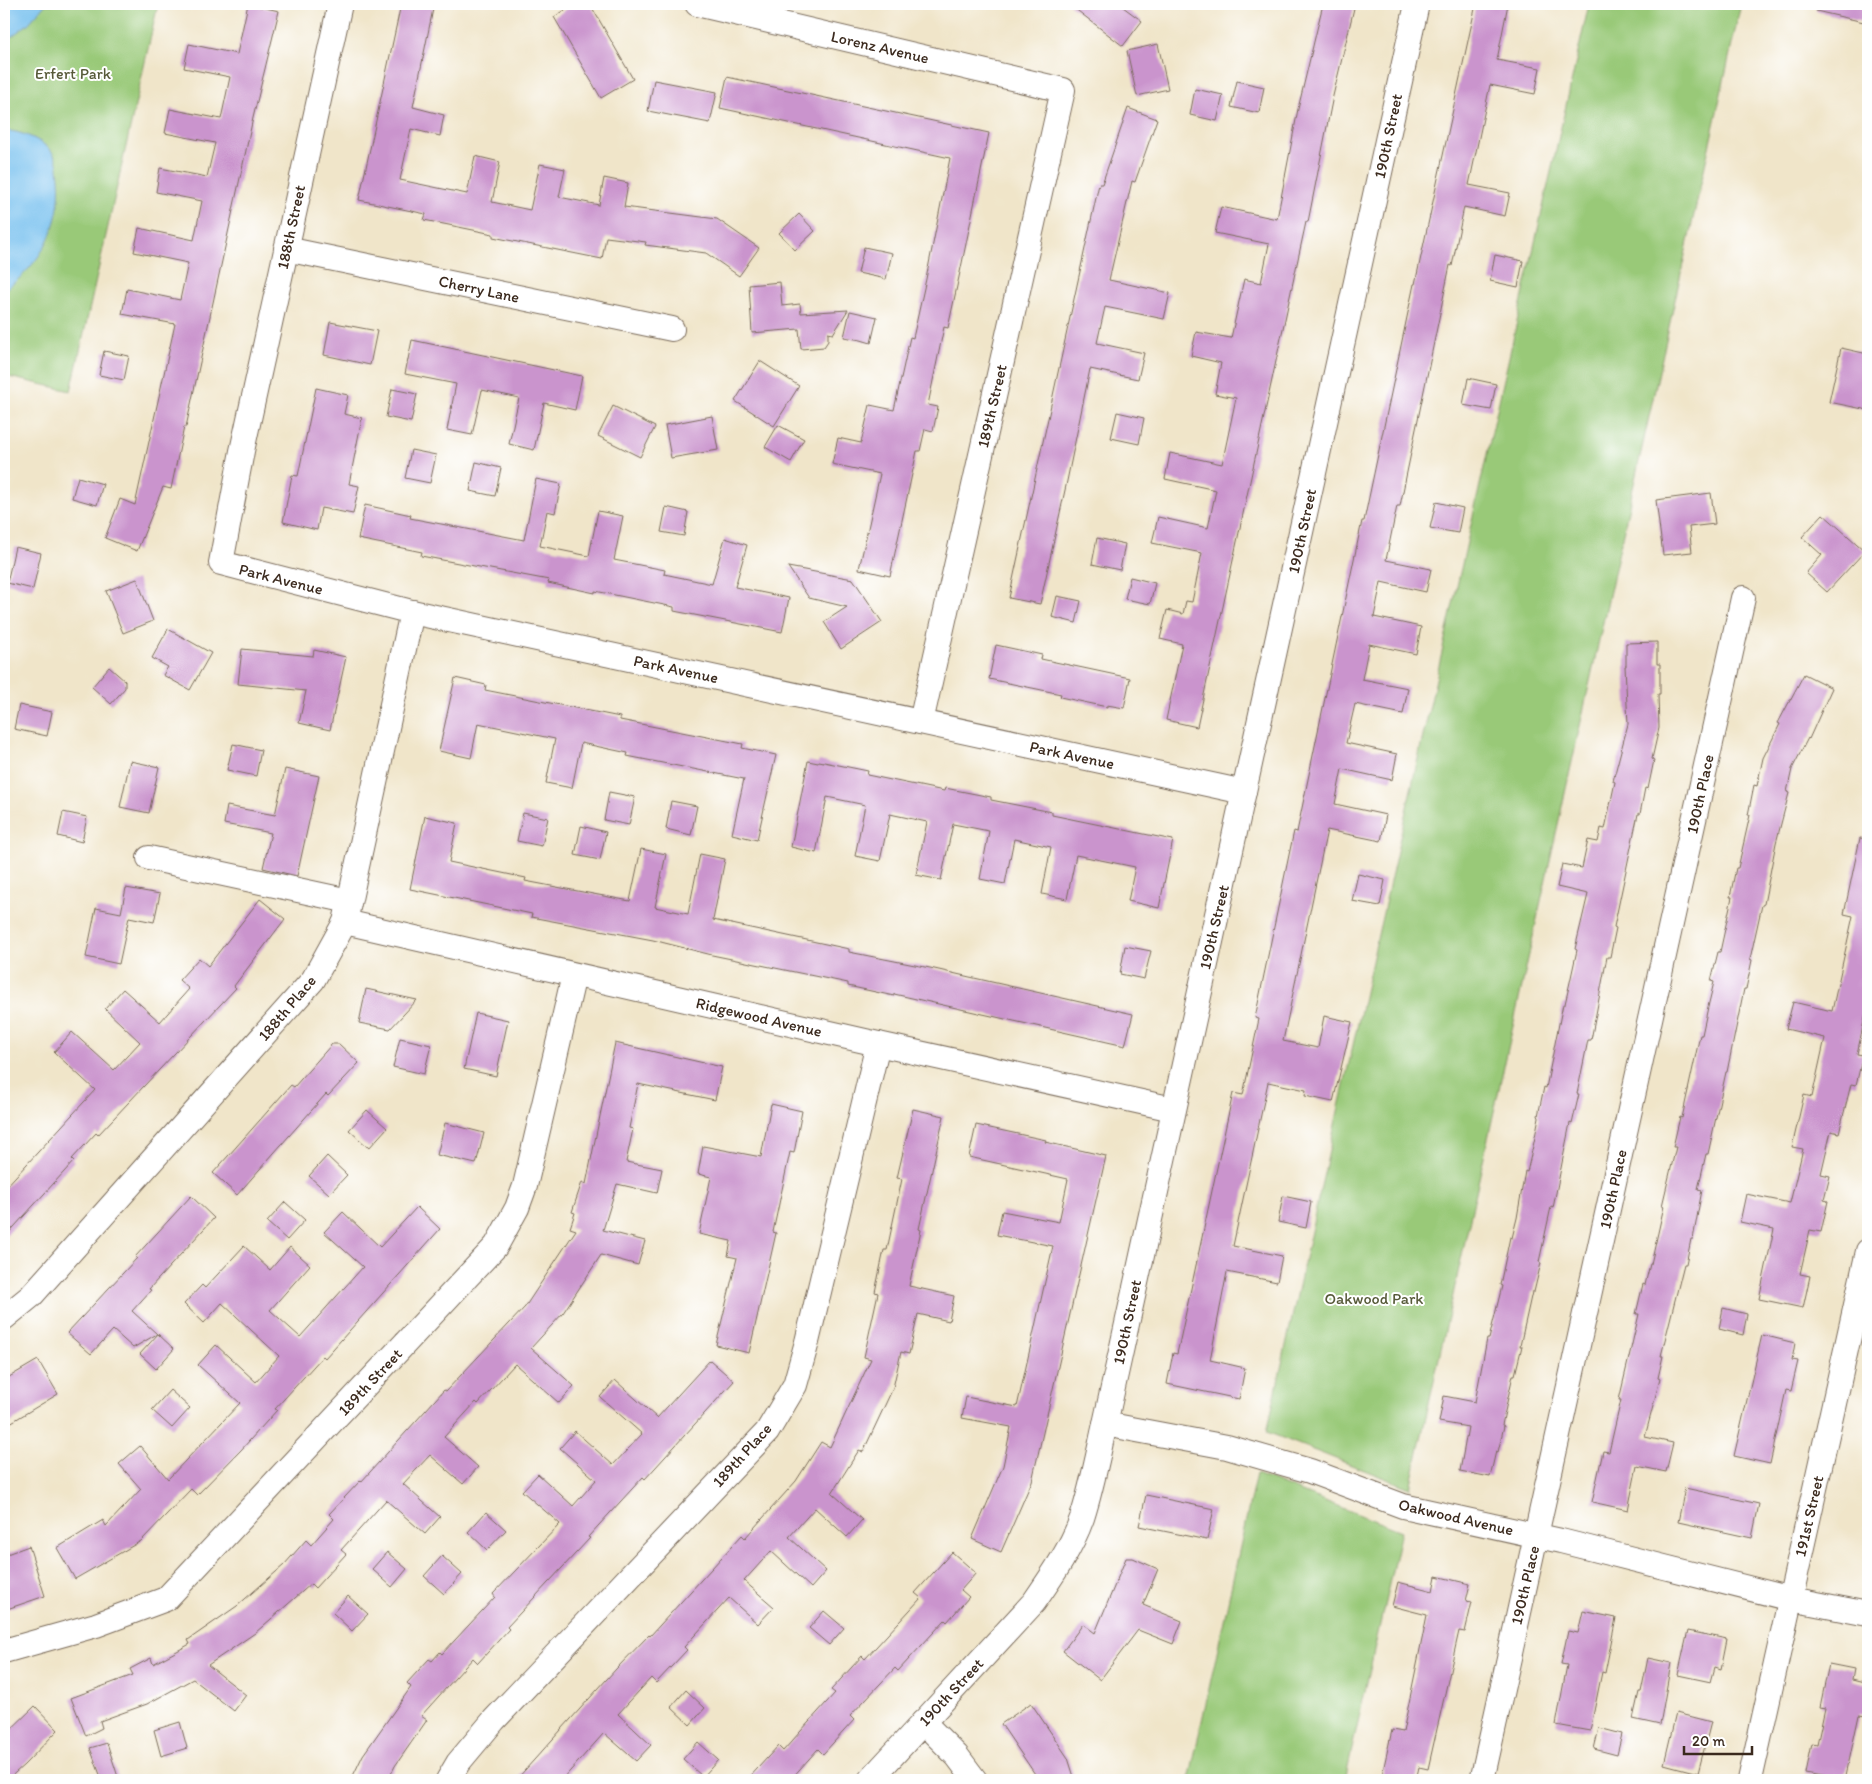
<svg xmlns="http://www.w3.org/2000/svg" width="1872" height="1784" viewBox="0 0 1872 1784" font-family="Itim,sans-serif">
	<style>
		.green { fill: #99c978; stroke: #6a7a4b }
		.water { fill: #75bfee; stroke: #587486 }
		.building { fill: #ca94cd }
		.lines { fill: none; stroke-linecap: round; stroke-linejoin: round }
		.minor-casing { stroke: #7a6b5a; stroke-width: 26 }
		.minor { stroke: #fff; stroke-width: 24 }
		.labels { text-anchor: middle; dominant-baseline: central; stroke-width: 4; stroke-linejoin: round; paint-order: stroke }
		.street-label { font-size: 16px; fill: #3b2a1e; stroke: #fff }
		.park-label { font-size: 16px; fill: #575a39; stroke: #fff }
	</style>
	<rect width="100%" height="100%" fill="#fff"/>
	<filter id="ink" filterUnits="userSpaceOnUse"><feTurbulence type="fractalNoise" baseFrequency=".02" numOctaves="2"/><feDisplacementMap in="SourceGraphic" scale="10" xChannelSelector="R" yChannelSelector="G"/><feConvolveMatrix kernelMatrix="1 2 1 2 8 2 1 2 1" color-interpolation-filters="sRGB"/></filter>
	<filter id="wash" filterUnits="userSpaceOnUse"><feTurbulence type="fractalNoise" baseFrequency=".0096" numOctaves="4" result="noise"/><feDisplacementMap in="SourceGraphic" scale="20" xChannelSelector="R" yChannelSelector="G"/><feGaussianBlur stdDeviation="1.12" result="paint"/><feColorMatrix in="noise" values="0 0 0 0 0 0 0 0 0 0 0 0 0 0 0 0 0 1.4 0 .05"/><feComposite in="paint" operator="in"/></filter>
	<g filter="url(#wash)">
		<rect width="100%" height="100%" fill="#f0e5c9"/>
		<!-- green -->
		<g class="green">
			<polygon points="4,4 158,4 71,391 4,376"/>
			<polygon points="1589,4 1741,4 1410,1488 1267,1432 1317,1204"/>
			<polygon points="1256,1474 1401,1531 1345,1780 1189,1780"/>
		</g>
		<!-- water -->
		<g class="water">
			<polygon points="4,4 46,4 28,24 4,42"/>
			<path d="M4,130C21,132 40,138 52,152C58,159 58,169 59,178C63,223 42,265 4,290Z"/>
		</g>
		<g id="blocks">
			<!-- building -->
			<g class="building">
				<polygon points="248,4 279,11 253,118 186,427 184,427 171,489 163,487 137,551 105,538 120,499 135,505 175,324 122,314 127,289 180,300 188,263 134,252 139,228 194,240 202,201 156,192 160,168 207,177 215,143 165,133 170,109 221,119 230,77 184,68 189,44 237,54"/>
				<polygon points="401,4 434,4 413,107 444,115 440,136 411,129 400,180 467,194 475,156 500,162 492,202 530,210 540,164 565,169 559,197 599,205 604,178 628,183 624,207 717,219 759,248 739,276 706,253 645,245 646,242 606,237 602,259 493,237 493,234 424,220 426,214 359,200"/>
				<polygon points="575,4 590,4 633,79 601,98 554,17"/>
				<polygon points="1069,4 1119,4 1142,21 1123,46"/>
				<polygon points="1323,4 1355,4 1333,96 1308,222 1306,222 1197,727 1166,720 1182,644 1160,639 1167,610 1183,614 1186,601 1192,602 1202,553 1152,543 1158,517 1208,528 1216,490 1165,479 1170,453 1222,464 1236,398 1215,394 1221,363 1191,356 1196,332 1231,338 1244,279 1261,283 1269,244 1215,233 1221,207 1277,219 1298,109"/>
				<polygon points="1476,4 1508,4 1497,60 1540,68 1535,94 1490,85 1469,185 1510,193 1505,216 1464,207 1452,266 1450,265 1400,506 1397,506 1386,560 1431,569 1426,592 1381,582 1374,617 1421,627 1416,654 1369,644 1362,679 1408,688 1403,714 1355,704 1346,743 1397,754 1392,780 1342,769 1335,804 1386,815 1381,841 1327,830 1283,1041 1318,1048 1324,1016 1352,1022 1333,1102 1305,1096 1306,1090 1268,1082 1233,1246 1282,1256 1277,1282 1227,1272 1210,1360 1245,1368 1239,1399 1167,1384 1173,1353 1177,1354 1233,1093 1243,1095 1259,1019 1255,1018 1294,831 1297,832 1362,521 1364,521 1414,284 1415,284"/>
				<polygon points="1817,4 1868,4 1868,23 1816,11"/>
				<polygon points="1158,44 1168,89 1137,96 1127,51"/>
				<polygon points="727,77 989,133 962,263 948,328 944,327 928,405 938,407 933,431 925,429 920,451 917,451 890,576 859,569 880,474 832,464 838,438 861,443 870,405 894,410 910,337 913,338 926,279 950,158 720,108"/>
				<polygon points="654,80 717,92 710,123 648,111"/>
				<polygon points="1237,81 1264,87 1259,113 1231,107"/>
				<polygon points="1195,89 1223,95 1217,121 1190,115"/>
				<polygon points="1128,108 1157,119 1135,182 1132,181 1109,280 1170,293 1164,319 1105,307 1097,343 1144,353 1138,379 1090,369 1067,481 1040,604 1009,598 1099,184 1102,184"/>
				<polygon points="799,214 815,231 795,250 779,233"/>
				<polygon points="864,247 892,253 886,279 858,273"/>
				<polygon points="1495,255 1523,261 1518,287 1490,281"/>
				<polygon points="780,282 782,306 800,304 801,313 848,310 833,334 828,333 828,341 824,347 801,349 799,329 752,333 749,285"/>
				<polygon points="850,311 877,317 871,343 861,340 844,337"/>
				<polygon points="330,322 377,331 370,365 324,355"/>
				<polygon points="412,340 582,376 575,410 544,403 534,450 509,444 519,398 482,390 472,435 447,430 456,384 405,374"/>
				<polygon points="1841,348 1868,354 1868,410 1829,402"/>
				<polygon points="104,351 129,356 124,380 99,375"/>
				<polygon points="760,361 799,386 774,426 735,401"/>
				<polygon points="1468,378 1496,384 1491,410 1463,405"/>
				<polygon points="316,388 348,395 344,414 362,418 349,484 359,486 353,514 321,508 317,530 283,522 292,475 298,476"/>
				<polygon points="392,389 417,394 411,422 386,417"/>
				<polygon points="613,406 655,427 640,457 598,436"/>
				<polygon points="1117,412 1144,418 1139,444 1111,438"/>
				<polygon points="712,416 718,450 671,458 665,425"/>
				<polygon points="778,425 804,439 791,462 765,447"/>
				<polygon points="411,450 436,455 430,483 405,478"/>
				<polygon points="476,462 501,468 495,496 470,491"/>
				<polygon points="78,477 103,484 97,505 72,498"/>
				<polygon points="536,479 561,484 555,513 547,511 540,546 589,556 598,511 623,516 614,560 665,570 664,574 712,584 725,538 747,545 735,587 789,598 782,632 674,611 674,607 595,591 595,593 548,583 549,580 421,556 422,552 358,539 365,505 411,515 410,518 524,540"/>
				<polygon points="1711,493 1715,524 1689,527 1692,552 1663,555 1656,500"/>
				<polygon points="1436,502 1463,508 1458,533 1430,528"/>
				<polygon points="666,507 688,512 684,536 661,532"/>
				<polygon points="1823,514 1865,551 1827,592 1806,573 1822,555 1802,537"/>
				<polygon points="1097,538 1125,544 1120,570 1092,564"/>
				<polygon points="15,547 41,553 33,589 7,583"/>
				<polygon points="788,567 853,579 882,622 841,649 824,622 847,607 809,598"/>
				<polygon points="1130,577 1155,583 1150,604 1125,599"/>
				<polygon points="137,579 153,621 123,633 106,591"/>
				<polygon points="1057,596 1081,601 1076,623 1052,617"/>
				<polygon points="168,629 211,653 190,690 163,675 168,667 152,658"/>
				<polygon points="1657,642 1657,664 1660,664 1660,694 1658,694 1659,728 1652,759 1654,760 1648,789 1645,788 1640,814 1638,814 1614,927 1616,928 1610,957 1607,957 1591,1040 1588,1040 1577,1094 1579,1094 1572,1124 1570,1123 1553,1208 1551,1207 1539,1262 1541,1263 1534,1292 1532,1292 1520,1346 1522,1346 1515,1375 1513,1375 1502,1425 1504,1426 1498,1452 1496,1451 1490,1477 1460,1471 1468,1427 1439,1422 1444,1396 1475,1402 1487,1339 1489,1339 1502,1286 1500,1285 1510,1237 1512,1238 1517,1218 1525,1171 1527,1172 1534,1142 1539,1117 1538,1116 1544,1087 1546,1088 1563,1004 1565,1004 1570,982 1577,950 1575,949 1588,894 1557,887 1562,864 1582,868 1588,840 1598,842 1601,828 1605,829 1615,782 1613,781 1628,724 1625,666 1626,666 1626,643"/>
				<polygon points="996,645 1042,655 1041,659 1130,678 1124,708 1107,705 1107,707 1060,697 1061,694 989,679"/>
				<polygon points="242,649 313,656 314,650 346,657 330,730 299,723 306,691 238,684"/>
				<polygon points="109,667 125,681 125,688 111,704 92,687"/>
				<polygon points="1804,674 1832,688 1809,739 1808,738 1792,769 1787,792 1789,793 1776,843 1764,904 1762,905 1750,959 1752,960 1746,989 1744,989 1727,1072 1726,1072 1708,1154 1706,1154 1698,1189 1702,1190 1693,1239 1691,1239 1686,1264 1684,1264 1661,1356 1663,1356 1658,1378 1660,1379 1645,1437 1673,1443 1666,1472 1637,1466 1628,1510 1592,1502 1603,1451 1609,1452 1621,1400 1619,1400 1639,1314 1636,1314 1643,1284 1645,1285 1650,1264 1651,1264 1664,1206 1662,1206 1676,1147 1673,1147 1680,1117 1682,1118 1700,1035 1702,1035 1708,1007 1714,982 1711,981 1718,952 1720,952 1732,897 1730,897 1736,868 1738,868 1750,815 1748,815 1754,785 1757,786 1763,758 1780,724 1778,723"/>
				<polygon points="455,678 486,685 485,690 620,717 620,720 743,744 742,748 776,755 757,840 732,834 744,779 627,756 628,753 581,743 572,788 546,783 555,739 478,723 471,758 439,751"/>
				<polygon points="19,705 52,712 47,736 14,729"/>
				<polygon points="233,744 261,750 256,776 227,770"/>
				<polygon points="130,761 159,767 149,813 120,807"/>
				<polygon points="808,761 818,763 819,761 868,771 867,775 944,791 945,788 991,797 991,800 1052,812 1052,815 1173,840 1159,908 1128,901 1135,867 1076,855 1067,899 1042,894 1051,847 1014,839 1005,884 980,879 989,831 953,824 941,880 916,875 927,822 890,814 880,861 855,856 865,805 827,797 816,853 791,847"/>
				<polygon points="285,769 319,776 297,876 263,868 271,833 224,824 227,806 275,815"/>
				<polygon points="609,792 635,797 629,825 604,820"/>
				<polygon points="671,801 697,806 691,835 666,829"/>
				<polygon points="63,812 87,817 82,842 58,836"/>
				<polygon points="523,813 548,818 542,846 517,841"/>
				<polygon points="425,816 457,823 449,862 526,878 525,881 630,901 641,849 666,854 655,907 688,914 700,854 725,859 713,920 849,949 849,952 930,968 1133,1014 1125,1046 894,994 894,996 848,986 848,983 712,955 653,940 531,917 532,914 410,889"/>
				<polygon points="581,826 606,832 600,860 575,855"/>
				<polygon points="1860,838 1868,839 1868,1013 1866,1012 1857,1054 1863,1055 1856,1085 1851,1084 1839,1133 1831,1131 1821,1174 1830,1176 1824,1200 1828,1201 1821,1232 1810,1230 1800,1274 1810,1276 1803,1308 1759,1299 1774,1229 1740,1222 1746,1194 1790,1203 1803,1149 1792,1147 1804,1095 1812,1097 1825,1038 1786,1029 1793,1002 1832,1011 1853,916 1844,914"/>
				<polygon points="1358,874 1385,880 1380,906 1352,901"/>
				<polygon points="126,888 160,894 154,922 129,917 119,964 86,957 96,908 121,913"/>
				<polygon points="260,899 285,919 234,986 236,988 98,1135 96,1133 72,1159 74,1161 4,1238 4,1189 95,1090 54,1052 72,1032 114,1070 140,1042 105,1009 123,989 160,1022 189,989 179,980 199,958 208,966"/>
				<polygon points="1125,946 1151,951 1144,979 1120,974"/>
				<polygon points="366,989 417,1000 390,1029 359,1023"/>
				<polygon points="476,1013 508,1020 496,1076 464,1069"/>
				<polygon points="400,1038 431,1045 424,1074 393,1067"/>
				<polygon points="615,1043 722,1067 715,1100 638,1084 629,1128 633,1129 626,1162 662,1169 657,1193 617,1184 603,1230 645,1241 638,1265 601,1255 563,1313 531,1348 574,1386 559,1403 515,1364 478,1404 476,1402 444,1437 478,1467 463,1484 430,1455 403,1484 440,1517 425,1534 386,1500 341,1550 346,1554 315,1588 311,1584 255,1633 208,1665 246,1695 234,1711 193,1679 147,1704 100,1721 102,1728 86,1736 71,1698 133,1675 130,1669 151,1658 153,1664 190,1644 188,1640 237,1606 284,1565 306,1540 311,1545 334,1519 329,1514 360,1481 361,1482 444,1390 446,1391 525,1307 576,1230 570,1228 575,1213 572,1212 582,1182 586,1184"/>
				<polygon points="332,1044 339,1044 359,1063 328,1096 326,1094 237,1195 213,1173 291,1085 294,1087"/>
				<polygon points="771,1104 802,1111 794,1153 790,1152 773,1232 776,1233 749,1353 716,1345 737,1258 728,1256 731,1241 699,1234 711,1177 698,1174 703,1146 761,1157"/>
				<polygon points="913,1109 944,1116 919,1229 921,1230 909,1286 954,1296 949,1321 918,1314 909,1354 901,1352 893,1388 863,1452 859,1450 832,1493 862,1520 847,1537 815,1508 789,1537 826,1571 811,1588 771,1551 744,1581 774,1607 758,1624 729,1598 684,1647 687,1650 656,1683 651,1678 618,1714 651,1745 636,1761 604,1733 562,1780 516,1780 616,1669 649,1635 650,1636 742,1535 745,1538 796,1481 821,1442 830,1447 871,1359 864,1357 878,1293 875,1292 884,1250 887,1250 902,1179 897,1178"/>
				<polygon points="367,1110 387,1128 369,1148 349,1130"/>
				<polygon points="445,1123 484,1133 476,1164 437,1155"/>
				<polygon points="976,1125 1046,1140 1045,1142 1106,1156 1032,1481 1001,1552 972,1539 1003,1466 1011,1427 962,1418 966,1397 1017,1407 1053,1246 997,1235 1002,1211 1059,1222 1068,1179 969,1157"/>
				<polygon points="327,1156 347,1175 329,1194 309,1176"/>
				<polygon points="191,1196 214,1218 149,1289 151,1290 132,1311 157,1334 133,1348 113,1330 91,1354 67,1333 137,1258 135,1257"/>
				<polygon points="1283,1196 1311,1202 1306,1228 1278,1222"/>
				<polygon points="285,1202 305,1220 287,1240 267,1222"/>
				<polygon points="417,1207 440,1229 325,1358 323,1356 275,1409 277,1410 241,1450 197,1495 191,1489 141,1541 75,1579 57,1548 103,1520 106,1526 141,1489 119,1464 140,1446 168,1479 240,1403 198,1365 216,1345 256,1382 279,1356 222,1303 204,1323 184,1304 202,1285 205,1288 244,1246 270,1270 290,1247 310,1265 270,1310 300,1337 363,1267 324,1232 343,1212 380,1247"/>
				<polygon points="1723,1308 1747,1314 1743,1335 1719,1329"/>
				<polygon points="158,1334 174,1349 156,1369 140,1354"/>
				<polygon points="1762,1335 1795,1343 1792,1360 1798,1361 1791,1391 1786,1390 1770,1464 1734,1456"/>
				<polygon points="38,1360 58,1394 10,1423 4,1413 4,1380"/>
				<polygon points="710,1360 734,1381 645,1479 643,1477 588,1537 590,1538 507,1627 509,1629 478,1663 473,1658 421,1716 427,1720 395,1766 388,1780 351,1780 363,1755 411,1687 407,1683 429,1659 432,1661 440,1652 442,1654 495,1597 493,1594 560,1524 522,1491 538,1474 573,1506 596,1480 560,1448 575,1431 613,1465 642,1434 600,1397 615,1380 657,1418"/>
				<polygon points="170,1390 190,1408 172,1428 152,1410"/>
				<polygon points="1685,1488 1759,1504 1752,1538 1678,1522"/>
				<polygon points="1146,1495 1214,1509 1207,1540 1139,1526"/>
				<polygon points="486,1512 506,1530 487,1550 468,1532"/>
				<polygon points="29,1546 45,1596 4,1610 4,1555"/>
				<polygon points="387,1552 407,1569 392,1587 372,1569"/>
				<polygon points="952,1552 976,1573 961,1590 969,1597 947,1622 945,1620 898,1671 895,1668 850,1716 854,1720 823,1754 818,1749 790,1780 747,1780 778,1746 783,1751 835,1693 831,1690 862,1656 865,1659 921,1598 915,1593"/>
				<polygon points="442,1556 462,1574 444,1594 424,1576"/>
				<polygon points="1126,1558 1133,1558 1158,1569 1143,1605 1182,1621 1173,1644 1138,1630 1100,1680 1063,1651 1083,1624 1095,1633"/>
				<polygon points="1436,1576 1470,1584 1466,1601 1472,1602 1465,1632 1459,1631 1428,1769 1419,1767 1416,1780 1381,1780 1392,1730 1403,1732 1427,1615 1392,1606 1398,1582 1433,1591"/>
				<polygon points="348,1596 368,1614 352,1631 333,1613"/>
				<polygon points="824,1611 844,1628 829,1645 809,1628"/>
				<polygon points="1583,1611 1616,1618 1605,1673 1602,1672 1590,1731 1556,1725 1567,1665 1561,1664 1568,1631 1578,1633"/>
				<polygon points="1688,1631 1727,1639 1721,1669 1715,1667 1711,1682 1678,1675"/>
				<polygon points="1648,1658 1671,1663 1660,1725 1633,1719 1639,1692 1641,1692"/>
				<polygon points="1829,1664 1854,1669 1852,1680 1868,1684 1868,1706 1866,1716 1859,1715 1845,1780 1805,1773 1811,1744 1817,1745 1825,1708 1820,1707"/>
				<polygon points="686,1690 705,1708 690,1725 671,1707"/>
				<polygon points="1031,1703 1068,1758 1075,1780 1039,1780 1001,1724"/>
				<polygon points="35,1706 58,1730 24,1765 7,1780 4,1780 4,1736"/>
				<polygon points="1676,1713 1711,1722 1698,1773 1664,1764"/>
				<polygon points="180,1722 187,1748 161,1756 154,1730"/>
				<polygon points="1599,1728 1622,1734 1617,1755 1594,1749"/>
				<polygon points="698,1742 718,1760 703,1777 683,1759"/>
				<polygon points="107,1743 119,1780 102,1780 90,1748"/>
			</g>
		</g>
	</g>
	<g filter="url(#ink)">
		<use href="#blocks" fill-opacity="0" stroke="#7a6b5a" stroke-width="1"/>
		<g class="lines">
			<defs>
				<g id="minor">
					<polyline points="340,4 242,451 221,563 412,612 1244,792"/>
					<polyline points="697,4 1063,90 921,722"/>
					<polyline points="286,249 672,329"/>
					<polyline points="149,858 349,901"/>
					<polyline points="345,922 878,1044 1173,1109"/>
					<polyline points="4,1318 31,1296 313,980 345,922 412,612"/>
					<polyline points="1105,1424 1227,1447 1310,1471 1403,1506 1561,1541 1791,1599 1868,1614"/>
					<polyline points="4,1651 96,1625 166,1599 496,1246 517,1208 525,1186 574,975"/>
					<polyline points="923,1722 957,1756 975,1780"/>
					<polyline points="448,1780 458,1763 494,1720 767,1432 795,1385 807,1342 878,1044"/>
					<path d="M870,1780L1034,1602C1052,1576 1071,1549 1082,1518C1092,1487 1098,1455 1105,1424L1417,4"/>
					<polyline points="1482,1780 1743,598"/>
					<polyline points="1750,1780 1868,1251"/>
				</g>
			</defs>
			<!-- minor casing -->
			<use href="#minor" class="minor-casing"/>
			<!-- minor -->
			<use href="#minor" class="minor"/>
		</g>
	</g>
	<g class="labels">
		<!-- street labels -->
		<g class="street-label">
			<text transform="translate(880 47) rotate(13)">Lorenz Avenue</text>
			<text transform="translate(1388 136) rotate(-78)">190th Street</text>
			<text transform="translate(291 227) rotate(-78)">188th Street</text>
			<text transform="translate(479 289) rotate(12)">Cherry Lane</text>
			<text transform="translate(992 406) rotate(-77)">189th Street</text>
			<text transform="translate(1302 531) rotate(-78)">190th Street</text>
			<text transform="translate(281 579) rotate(14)">Park Avenue</text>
			<text transform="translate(676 669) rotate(12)">Park Avenue</text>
			<text transform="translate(1072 755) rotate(12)">Park Avenue</text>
			<text transform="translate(1700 794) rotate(-78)">190th Place</text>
			<text transform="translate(1214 927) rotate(-77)">190th Street</text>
			<text transform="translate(287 1008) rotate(-50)">188th Place</text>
			<text transform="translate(759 1017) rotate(13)">Ridgewood Avenue</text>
			<text transform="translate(1613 1189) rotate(-78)">190th Place</text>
			<text transform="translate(1127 1322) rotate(-78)">190th Street</text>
			<text transform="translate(370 1382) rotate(-47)">189th Street</text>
			<text transform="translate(742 1455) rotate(-48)">189th Place</text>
			<text transform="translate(1809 1516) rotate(-77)">191st Street</text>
			<text transform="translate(1456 1517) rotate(13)">Oakwood Avenue</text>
			<text transform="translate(1525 1585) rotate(-77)">190th Place</text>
			<text transform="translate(951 1692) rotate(-47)">190th Street</text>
		</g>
		<!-- park labels -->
		<g class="park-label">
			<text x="73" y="73">Erfert Park</text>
			<text x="1374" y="1298">Oakwood Park</text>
		</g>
	</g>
	<!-- margin -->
	<rect width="1872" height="1784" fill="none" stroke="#fff" stroke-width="20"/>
	<!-- scale -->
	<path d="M1684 1746v8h68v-8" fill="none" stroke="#3b2a1e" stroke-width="2.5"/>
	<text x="1692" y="1746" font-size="15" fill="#3b2a1e" stroke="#ffffff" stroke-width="4" paint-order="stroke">20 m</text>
</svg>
